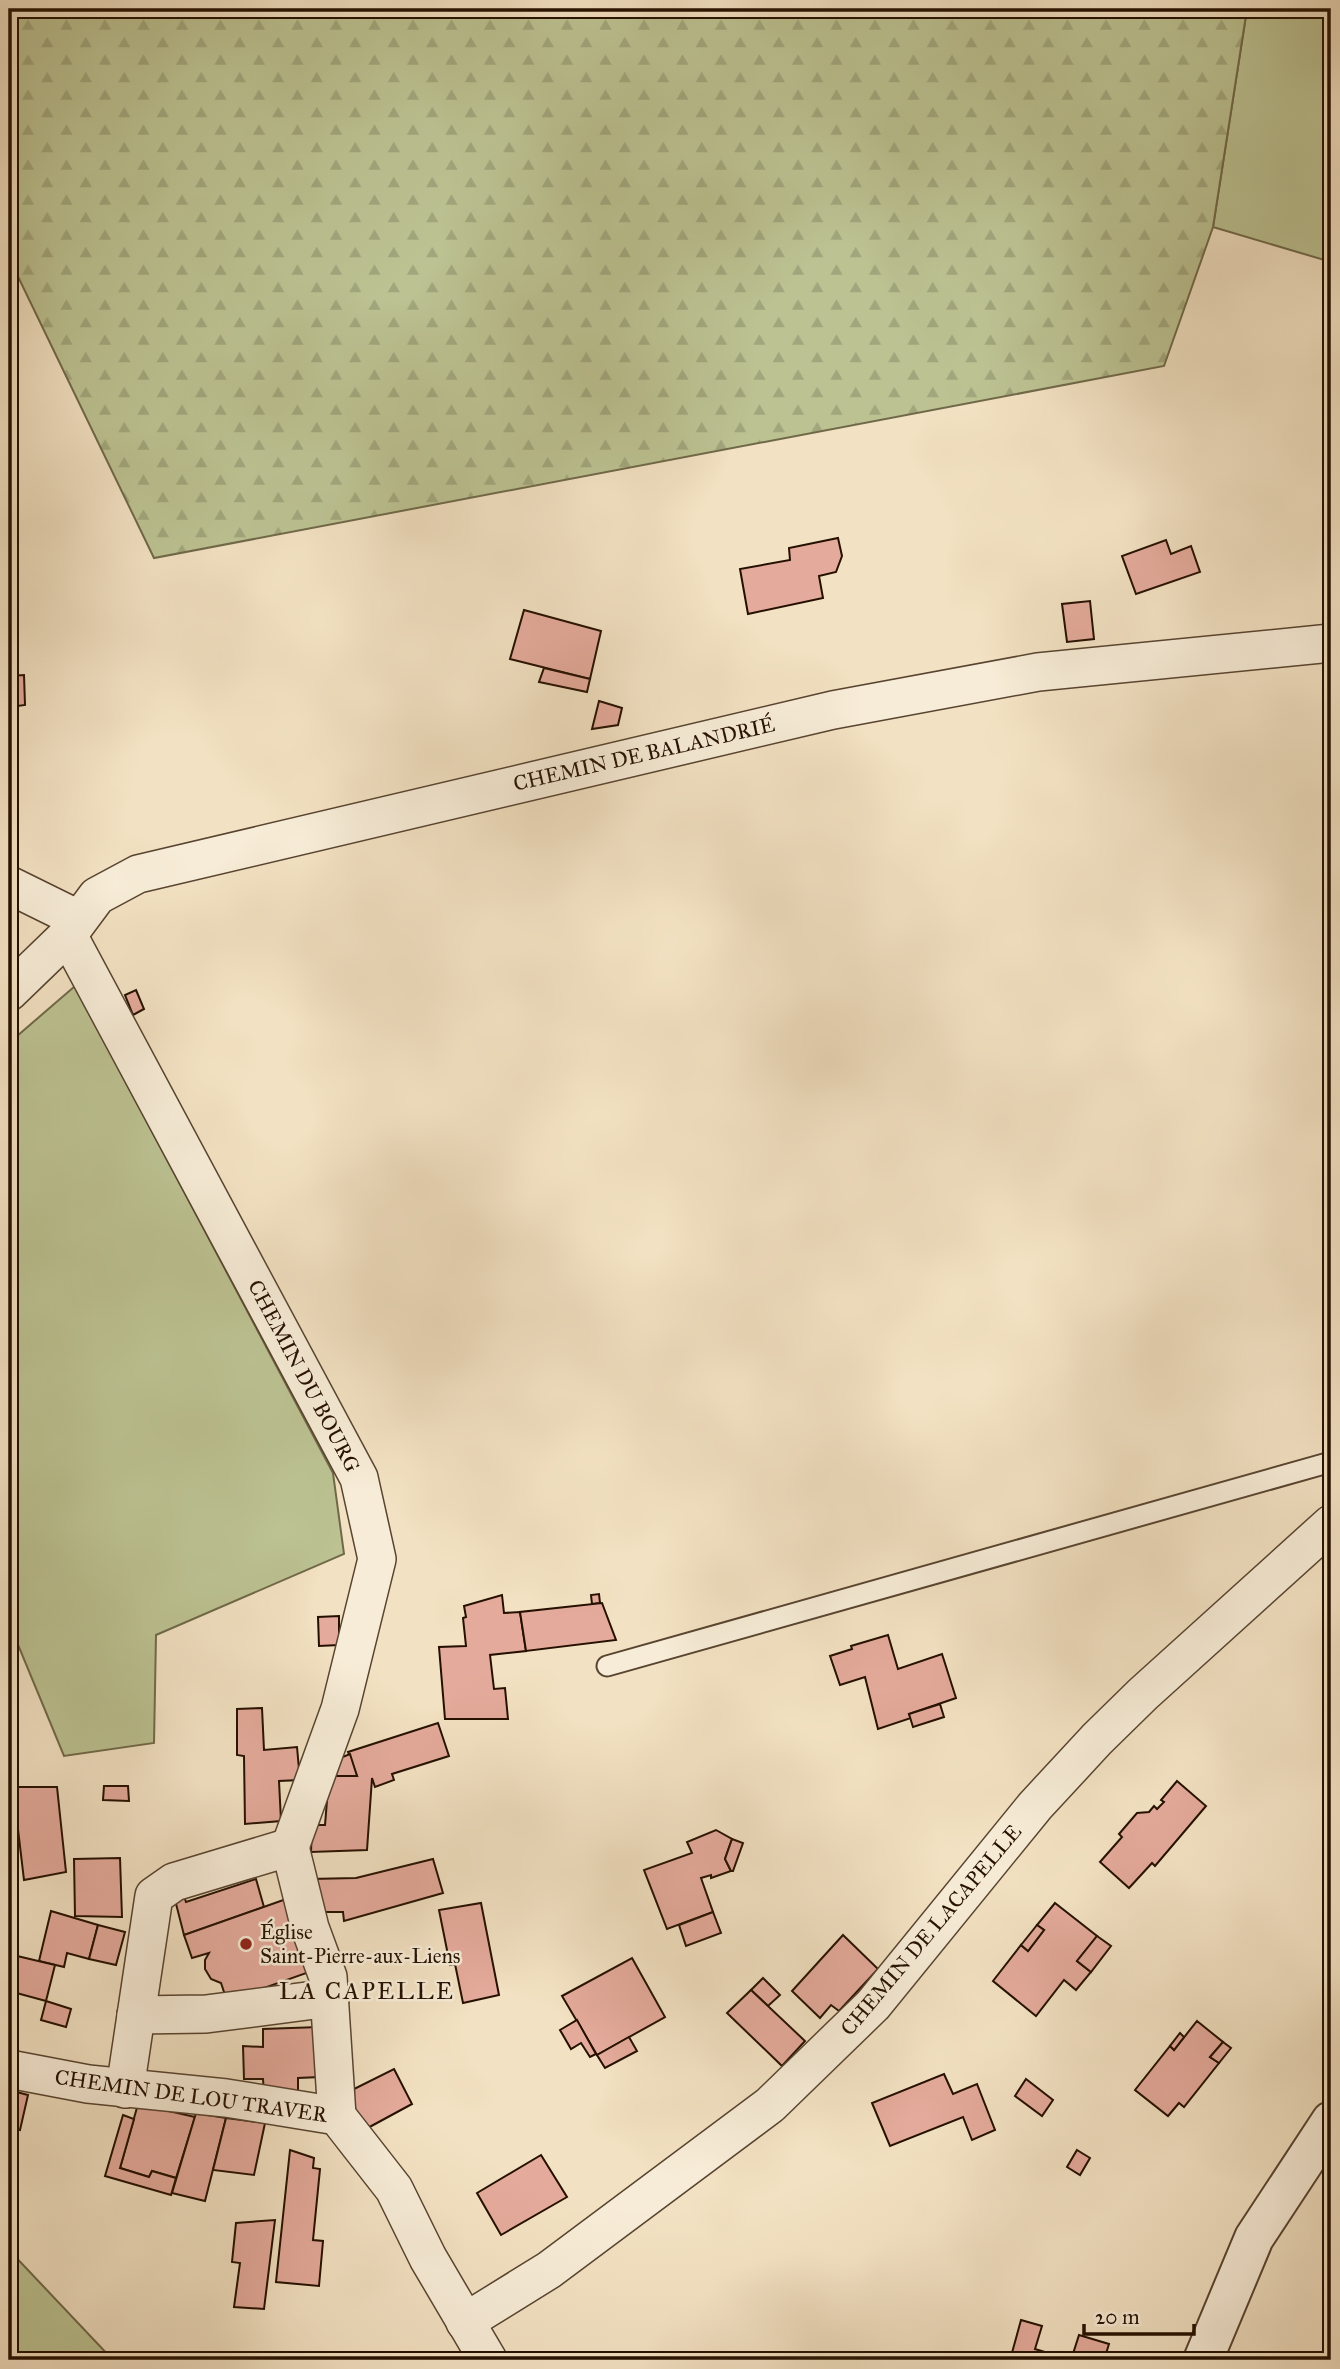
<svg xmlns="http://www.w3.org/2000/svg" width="1340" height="2369" viewBox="0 0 1340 2369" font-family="'IM FELL Great Primer',serif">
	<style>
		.grass { fill: #bcc292; stroke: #706949; stroke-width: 2 }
		.forest { fill: url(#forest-firs); stroke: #706949; stroke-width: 2 }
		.building { fill: #e4aa9b; stroke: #251000; stroke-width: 2 }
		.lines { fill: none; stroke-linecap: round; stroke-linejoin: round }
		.service-casing { stroke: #584430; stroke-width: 23 }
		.minor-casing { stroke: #584430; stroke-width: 40 }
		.tertiary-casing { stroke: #584430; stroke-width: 42 }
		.service { stroke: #f7ecd7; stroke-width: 19 }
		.minor { stroke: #f7ecd7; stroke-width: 37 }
		.tertiary { stroke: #f7ecd7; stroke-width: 38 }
		.poi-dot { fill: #8f2418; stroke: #f7ecd7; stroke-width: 2.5 }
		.labels { text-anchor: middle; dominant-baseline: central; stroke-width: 5; stroke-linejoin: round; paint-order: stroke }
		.street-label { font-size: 21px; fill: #251000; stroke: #f7ecd7 }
		.poi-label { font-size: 21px; fill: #251000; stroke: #f7ecd7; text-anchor: start }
		.quarter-label { font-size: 24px; letter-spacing: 2px; fill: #251000; stroke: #f7ecd7 }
	</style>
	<defs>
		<pattern id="forest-firs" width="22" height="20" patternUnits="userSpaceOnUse" patternTransform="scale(1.75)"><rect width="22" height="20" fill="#bcc292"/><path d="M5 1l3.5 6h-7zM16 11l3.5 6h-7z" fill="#a1a67c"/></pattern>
	</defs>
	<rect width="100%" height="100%" fill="#f2e1c2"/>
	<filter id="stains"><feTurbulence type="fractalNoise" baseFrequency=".00286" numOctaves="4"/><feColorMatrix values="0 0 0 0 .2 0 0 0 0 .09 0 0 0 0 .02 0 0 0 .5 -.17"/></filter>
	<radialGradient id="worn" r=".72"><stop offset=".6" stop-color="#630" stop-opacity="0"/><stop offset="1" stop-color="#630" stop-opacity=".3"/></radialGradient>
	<!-- grass -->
	<g class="grass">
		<polygon points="1247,9 1331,9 1331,262 1213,227"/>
		<polygon points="75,986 333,1473 344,1554 156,1635 154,1743 64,1756 9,1623 9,1043"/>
		<polygon points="9,2250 113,2360 9,2360"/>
	</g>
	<!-- forest -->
	<polygon class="forest" points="9,9 1247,9 1213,227 1164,366 154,558 9,258"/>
	<!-- building -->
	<g class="building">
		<polygon points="838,538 842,556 836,572 819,576 823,598 748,614 740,569 790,560 789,548"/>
		<polygon points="1166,540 1171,554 1191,546 1200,572 1136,594 1122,556"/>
		<polygon points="1090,601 1094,639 1067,642 1062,604"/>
		<polygon points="524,610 601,631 590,679 510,659"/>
		<polygon points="544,668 590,679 587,692 539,682"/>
		<polygon points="24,675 25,705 10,707 12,741 9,742 9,676"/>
		<polygon points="599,701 622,708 618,725 592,729"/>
		<polygon points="136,990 144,1009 133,1015 125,995"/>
		<polygon points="599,1594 600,1603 592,1604 591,1595"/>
		<polygon points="502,1595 504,1613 520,1612 526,1651 490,1655 494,1689 505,1688 508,1719 445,1719 439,1647 466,1646 463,1618 466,1617 464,1606"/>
		<polygon points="602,1603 616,1640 526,1651 520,1612"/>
		<polygon points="339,1616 339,1645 319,1646 318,1617"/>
		<polygon points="888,1635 898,1669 942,1654 956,1698 909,1714 911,1718 878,1729 865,1677 840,1685 830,1656 852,1649 851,1646"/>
		<polygon points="940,1704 944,1717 913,1727 909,1714"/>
		<polygon points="262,1708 264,1750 297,1747 300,1780 279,1781 281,1821 245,1824 244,1756 237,1755 237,1709"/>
		<polygon points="438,1723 449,1756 392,1774 394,1780 375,1787 372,1778 367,1850 311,1852 312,1825 325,1825 329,1776 357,1776 348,1752"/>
		<polygon points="350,1754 357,1776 333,1776 340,1758"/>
		<polygon points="1177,1781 1206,1806 1155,1866 1152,1863 1129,1888 1100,1862 1122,1837 1119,1834 1137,1813 1149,1812 1154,1806 1157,1809 1164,1802 1161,1800"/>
		<polygon points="104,1786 128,1786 129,1801 103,1800"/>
		<polygon points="13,1787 57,1787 66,1872 24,1880"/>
		<polygon points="716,1830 732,1839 725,1859 731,1871 711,1878 711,1875 701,1878 713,1912 667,1929 644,1870 692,1853 687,1842"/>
		<polygon points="732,1839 743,1843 733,1871 731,1871 725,1859"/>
		<polygon points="120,1858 122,1917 75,1916 74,1859"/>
		<polygon points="433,1859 443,1893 344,1921 343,1912 314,1912 310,1879 356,1878"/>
		<polygon points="256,1879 264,1907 184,1935 174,1896 183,1893 186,1902"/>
		<polygon points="289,1898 315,1970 227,2001 221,1983 211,1979 205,1969 205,1960 209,1953 192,1958 184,1935"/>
		<polygon points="481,1903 499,1995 463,2003 455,1964 450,1965 439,1910"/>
		<polygon points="1055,1903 1097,1936 1077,1961 1091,1972 1076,1990 1064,1980 1036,2016 993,1981 1021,1945 1028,1951 1044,1930 1037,1925"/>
		<polygon points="51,1911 98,1925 89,1959 67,1953 64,1967 39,1961"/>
		<polygon points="713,1912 721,1933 686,1946 679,1925"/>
		<polygon points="98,1925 125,1932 116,1965 89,1959"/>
		<polygon points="1037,1925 1044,1930 1028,1951 1021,1945"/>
		<polygon points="843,1935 878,1969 839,2011 831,2005 820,2018 792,1991"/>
		<polygon points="1097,1936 1111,1946 1091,1972 1077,1961"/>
		<polygon points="13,1955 55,1965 46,2001 9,1991 9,1969"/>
		<polygon points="632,1958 665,2017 597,2055 562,1996"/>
		<polygon points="763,1978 780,1995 768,2006 751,1990"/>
		<polygon points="751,1990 805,2041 782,2066 727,2013"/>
		<polygon points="46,2001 71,2009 66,2027 41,2020"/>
		<polygon points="577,2020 596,2054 590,2057 581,2043 571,2049 560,2030"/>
		<polygon points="1197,2021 1223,2042 1210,2057 1219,2063 1184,2107 1179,2103 1168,2116 1135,2090 1170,2046 1174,2050"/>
		<polygon points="319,2027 320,2077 298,2078 298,2095 264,2094 263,2079 244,2079 243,2046 263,2047 263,2029"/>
		<polygon points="1180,2033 1184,2037 1174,2050 1170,2046"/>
		<polygon points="629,2037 637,2051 605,2068 597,2055"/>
		<polygon points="1223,2042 1231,2048 1219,2063 1210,2057"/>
		<polygon points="394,2069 412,2104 364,2130 346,2093"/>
		<polygon points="944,2074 953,2094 977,2084 995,2130 972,2140 963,2117 890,2146 872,2103"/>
		<polygon points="1026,2079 1053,2100 1042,2116 1015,2096"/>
		<polygon points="9,2090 28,2095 20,2130 9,2127"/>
		<polygon points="138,2104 195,2117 176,2178 152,2171 149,2177 120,2168"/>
		<polygon points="196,2113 226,2118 205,2201 172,2193"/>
		<polygon points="123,2115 134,2119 120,2168 149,2177 152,2171 176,2178 171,2195 105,2176"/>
		<polygon points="226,2118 265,2123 254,2175 213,2170"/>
		<polygon points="290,2150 314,2158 313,2168 320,2169 313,2240 323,2241 319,2286 276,2282"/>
		<polygon points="1077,2150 1090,2158 1080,2175 1067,2167"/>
		<polygon points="541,2155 567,2197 501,2235 477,2193"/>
		<polygon points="275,2220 264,2309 234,2307 240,2263 232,2262 236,2223"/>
		<polygon points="1021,2320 1042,2326 1035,2349 1071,2360 1079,2335 1109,2344 1104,2360 1010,2360"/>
	</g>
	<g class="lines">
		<defs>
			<polyline id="service" points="607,1666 1331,1462"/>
			<g id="minor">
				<polyline points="9,885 78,919"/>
				<polyline points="68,935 359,1478 377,1559 340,1709 290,1847"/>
				<polyline points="9,992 68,935 97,896 138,874 833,710 1038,672 1331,643"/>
				<polyline points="136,2015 206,2014 330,1998"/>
				<polyline points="9,2069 88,2084 226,2098 337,2116 394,2189 428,2258 488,2360"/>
				<polyline points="125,2089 154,1896 174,1882 290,1847 310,1928 328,1977 337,2116"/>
				<polyline points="465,2322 549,2270 770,2105 873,2005 1035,1806 1097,1739 1143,1694 1331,1524"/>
			</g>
			<polyline id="tertiary" points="1203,2360 1254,2238 1331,2121"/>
		</defs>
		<!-- service casing -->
		<use href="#service" class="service-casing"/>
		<!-- minor casing -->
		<use href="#minor" class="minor-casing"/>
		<!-- tertiary casing -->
		<use href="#tertiary" class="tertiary-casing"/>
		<!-- service -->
		<use href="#service" class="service"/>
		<!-- minor -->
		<use href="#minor" class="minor"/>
		<!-- tertiary -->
		<use href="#tertiary" class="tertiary"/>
	</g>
	<!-- markers -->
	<circle class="poi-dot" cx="246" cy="1944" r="7"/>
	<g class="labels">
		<!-- street labels -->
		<g class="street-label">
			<text transform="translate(644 754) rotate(-13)">CHEMIN DE BALANDRIÉ</text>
			<text transform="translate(304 1376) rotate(62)">CHEMIN DU BOURG</text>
			<text transform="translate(931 1930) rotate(-50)">CHEMIN DE LACAPELLE</text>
			<text transform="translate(191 2096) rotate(8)">CHEMIN DE LOU TRAVER</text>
		</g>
		<!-- poi labels -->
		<g class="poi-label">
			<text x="260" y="1932">Église<tspan x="260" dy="24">Saint-Pierre-aux-Liens</tspan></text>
		</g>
		<!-- quarter labels -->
		<g class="quarter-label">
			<text x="367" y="1991">LA CAPELLE</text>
		</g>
	</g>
	<!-- margin -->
	<rect width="1340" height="2369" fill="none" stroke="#f2e1c2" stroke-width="35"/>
	<rect x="10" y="10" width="1319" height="2348" fill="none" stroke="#251000" stroke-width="3.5"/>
	<rect x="18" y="18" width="1305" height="2334" fill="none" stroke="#251000" stroke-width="2"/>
	<!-- scale -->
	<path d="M1084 2324v10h110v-10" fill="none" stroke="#251000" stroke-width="3.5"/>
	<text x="1095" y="2324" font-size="21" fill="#251000" stroke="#f7ecd7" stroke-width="5" paint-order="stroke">20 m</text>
	<rect width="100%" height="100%" filter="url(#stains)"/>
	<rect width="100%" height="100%" fill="url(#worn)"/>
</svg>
